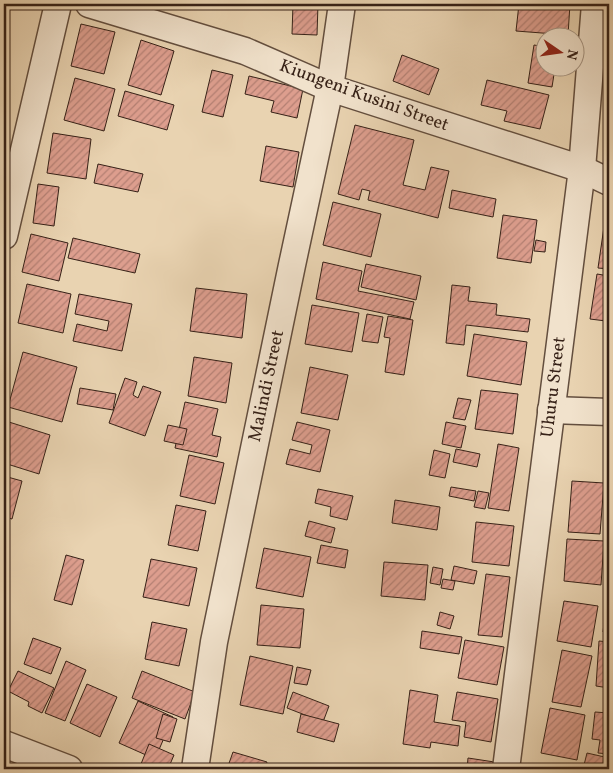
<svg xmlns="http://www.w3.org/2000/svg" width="613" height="773" viewBox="0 0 613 773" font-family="Vollkorn,serif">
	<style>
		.building { fill: url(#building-hatch); stroke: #362117 }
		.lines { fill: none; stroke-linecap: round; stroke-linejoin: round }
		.minor-casing { stroke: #634e3e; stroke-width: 29 }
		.minor { stroke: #f1e2cc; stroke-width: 26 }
		.labels { text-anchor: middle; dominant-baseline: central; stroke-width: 4; stroke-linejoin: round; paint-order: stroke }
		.street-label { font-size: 18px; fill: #362117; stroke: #f1e2cc }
	</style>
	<defs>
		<pattern id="building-hatch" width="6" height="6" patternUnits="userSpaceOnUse" patternTransform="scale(1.25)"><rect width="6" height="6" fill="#dd9e8e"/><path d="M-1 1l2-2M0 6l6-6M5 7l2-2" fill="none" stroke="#b48073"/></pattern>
	</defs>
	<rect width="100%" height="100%" fill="#e9d3b1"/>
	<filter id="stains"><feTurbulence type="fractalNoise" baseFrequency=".004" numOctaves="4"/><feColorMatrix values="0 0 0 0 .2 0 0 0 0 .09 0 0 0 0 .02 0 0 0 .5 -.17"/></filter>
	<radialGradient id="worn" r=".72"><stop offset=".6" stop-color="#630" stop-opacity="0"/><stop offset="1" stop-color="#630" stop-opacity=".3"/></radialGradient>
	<!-- building -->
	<g class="building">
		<polygon points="4,4 14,4 13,9 4,7"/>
		<polygon points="249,4 272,4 271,9"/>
		<polygon points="293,4 318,4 317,35 292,34"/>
		<polygon points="519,4 570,4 568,35 516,31"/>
		<polygon points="4,20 9,21 4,45"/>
		<polygon points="81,24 115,32 104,74 71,66"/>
		<polygon points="141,40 174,51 161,95 128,85"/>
		<polygon points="534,45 546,47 546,68 555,68 552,87 528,83"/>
		<polygon points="402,55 439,69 429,95 393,81"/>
		<polygon points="212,70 233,75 223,117 202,112"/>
		<polygon points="249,76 303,89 297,118 271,112 274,101 245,94"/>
		<polygon points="75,78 115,89 104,131 64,120"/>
		<polygon points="487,80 549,95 540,129 504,121 507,111 481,105"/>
		<polygon points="125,91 174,105 167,130 118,116"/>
		<polygon points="355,125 414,140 403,185 425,190 431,167 449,171 438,218 368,200 370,191 362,189 359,200 338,194"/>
		<polygon points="53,133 91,139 86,179 47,173"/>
		<polygon points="266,146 299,152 293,187 260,181"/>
		<polygon points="98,164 143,174 138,192 94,183"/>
		<polygon points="38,184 59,187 54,226 33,223"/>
		<polygon points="452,190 496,199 493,217 449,208"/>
		<polygon points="333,202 381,214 371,257 323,245"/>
		<polygon points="503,215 537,220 531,263 497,258"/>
		<polygon points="605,220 609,221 609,269 598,268"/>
		<polygon points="31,234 68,243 59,281 22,272"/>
		<polygon points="73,238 140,254 135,273 68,258"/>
		<polygon points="536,240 546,242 545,252 534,251"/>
		<polygon points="323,262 362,271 358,291 414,302 410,319 316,299"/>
		<polygon points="366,264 421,276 416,300 361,287"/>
		<polygon points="597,274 609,276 609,298 606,321 590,319"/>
		<polygon points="27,284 71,294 63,333 18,323"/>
		<polygon points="452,285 470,287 468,301 497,304 496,315 530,319 528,332 466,325 464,345 446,343"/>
		<polygon points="196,288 247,294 242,338 190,331"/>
		<polygon points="79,294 132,304 122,351 73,341 77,324 107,331 109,321 75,314"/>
		<polygon points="312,305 359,313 352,352 305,344"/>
		<polygon points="367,314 383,317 378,343 362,341"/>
		<polygon points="388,316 413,320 404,375 385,372 390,338 384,337"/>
		<polygon points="474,334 527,342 521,385 467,376"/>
		<polygon points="23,352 77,367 62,422 8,407"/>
		<polygon points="194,357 232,363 226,403 188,396"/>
		<polygon points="310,367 348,375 338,420 301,413"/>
		<polygon points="125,378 137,382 133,395 138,398 143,386 161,392 145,436 109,423"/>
		<polygon points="80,388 116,394 113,410 77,404"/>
		<polygon points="481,390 518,394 513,434 475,429"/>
		<polygon points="458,398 471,400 465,420 453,418"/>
		<polygon points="185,402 218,409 212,435 221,437 217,457 175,448"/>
		<polygon points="9,422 50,435 39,474 4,463 4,441"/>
		<polygon points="297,422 330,430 320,472 286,464 290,449 310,454 312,445 292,440"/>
		<polygon points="446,422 466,426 461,448 442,444"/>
		<polygon points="168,425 187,429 183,445 164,441"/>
		<polygon points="498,444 519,448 509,511 488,508"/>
		<polygon points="456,449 480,454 477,467 453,462"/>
		<polygon points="434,450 450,454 445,478 429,475"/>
		<polygon points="189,455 224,463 215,504 180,496"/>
		<polygon points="4,476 22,481 12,519 4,517"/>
		<polygon points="572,481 604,483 600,534 568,532"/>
		<polygon points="451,487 476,491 474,501 449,496"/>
		<polygon points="318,489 353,496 347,520 330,516 331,507 315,503"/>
		<polygon points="478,491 489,493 485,509 474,507"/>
		<polygon points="395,500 440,507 437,530 392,523"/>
		<polygon points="176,505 206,511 198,551 168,545"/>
		<polygon points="606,518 609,518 609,533 605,533"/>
		<polygon points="309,521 335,528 331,543 305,536"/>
		<polygon points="476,522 514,526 509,566 472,562"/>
		<polygon points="567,539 604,541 601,585 564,581"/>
		<polygon points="608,541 609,541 609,579 606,578"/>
		<polygon points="321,545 348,550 345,568 317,563"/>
		<polygon points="264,548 311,557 303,597 256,588"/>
		<polygon points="66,555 84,560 72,605 54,600"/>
		<polygon points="151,559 197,568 189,606 143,597"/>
		<polygon points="384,562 428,565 425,600 381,596"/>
		<polygon points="454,566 477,571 474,584 451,580"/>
		<polygon points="433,567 443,569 440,585 430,583"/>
		<polygon points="486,574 510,577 502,637 478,635"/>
		<polygon points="443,579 455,581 453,590 441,588"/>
		<polygon points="607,596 609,596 609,633 603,632"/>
		<polygon points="564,601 598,606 591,647 557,641"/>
		<polygon points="261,605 304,609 300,648 257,645"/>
		<polygon points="440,612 454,616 450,629 437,625"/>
		<polygon points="152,622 187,629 179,666 145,659"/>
		<polygon points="422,631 462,637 459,654 420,648"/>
		<polygon points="33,638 61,648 51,674 24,664"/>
		<polygon points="465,640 504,647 497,685 458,678"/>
		<polygon points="599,641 609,642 609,688 596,686"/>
		<polygon points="562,650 592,656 581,707 552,702"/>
		<polygon points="250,656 293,666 283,714 240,705"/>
		<polygon points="66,661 86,670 65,721 45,713"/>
		<polygon points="297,667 311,670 307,685 294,683"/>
		<polygon points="18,671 54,688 42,713 28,706 29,702 8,691"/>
		<polygon points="142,671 195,692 185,719 132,698"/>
		<polygon points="87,684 117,697 100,737 70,723"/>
		<polygon points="410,690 438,695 434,722 460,726 458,746 431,742 430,748 403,744"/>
		<polygon points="293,692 329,706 323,722 287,708"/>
		<polygon points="457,692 498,699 491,742 464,737 466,722 452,720"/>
		<polygon points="138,701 173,717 155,759 119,743"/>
		<polygon points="550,708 585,715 577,760 541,753"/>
		<polygon points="595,712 609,713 609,754 598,753 600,740 592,739"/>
		<polygon points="163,714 177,719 170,742 156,738"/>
		<polygon points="301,714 339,724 334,742 297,732"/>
		<polygon points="149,744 174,755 168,769 154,769 141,764"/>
		<polygon points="233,752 267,762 265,769 227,769"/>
		<polygon points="587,753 609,758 609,769 583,769"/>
		<polygon points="468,758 501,763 500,769 467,769"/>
	</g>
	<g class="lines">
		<defs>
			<g id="minor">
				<polyline points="89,4 245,51 330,88 582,169 609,182"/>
				<polyline points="4,236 58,4"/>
				<polyline points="551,410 609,412"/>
				<polyline points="4,744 69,769"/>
				<polyline points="195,769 214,642 292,265 330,88 342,4"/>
				<polyline points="506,769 582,169 595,4"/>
			</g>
		</defs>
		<!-- minor casing -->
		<use href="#minor" class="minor-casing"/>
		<!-- minor -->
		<use href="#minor" class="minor"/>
	</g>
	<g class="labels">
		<!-- street labels -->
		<g class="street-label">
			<text transform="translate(364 96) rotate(20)">Kiungeni Kusini Street</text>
			<text transform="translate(267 386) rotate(-78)">Malindi Street</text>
			<text transform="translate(554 387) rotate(-83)">Uhuru Street</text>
		</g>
	</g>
	<!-- margin -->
	<rect width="613" height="773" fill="none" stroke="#e9d3b1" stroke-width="20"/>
	<rect x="5" y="5" width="603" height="763" fill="none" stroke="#362117" stroke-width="2.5"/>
	<rect x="10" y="10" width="593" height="753" fill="none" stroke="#362117"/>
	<!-- north arrow -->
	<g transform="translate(560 52) rotate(103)"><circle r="24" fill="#f1e2cc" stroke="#a69584"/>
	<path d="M0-4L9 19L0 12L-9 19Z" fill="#8f2418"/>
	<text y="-8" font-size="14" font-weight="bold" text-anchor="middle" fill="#362117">N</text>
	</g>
	<rect width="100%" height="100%" filter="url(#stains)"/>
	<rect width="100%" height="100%" fill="url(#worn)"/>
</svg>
